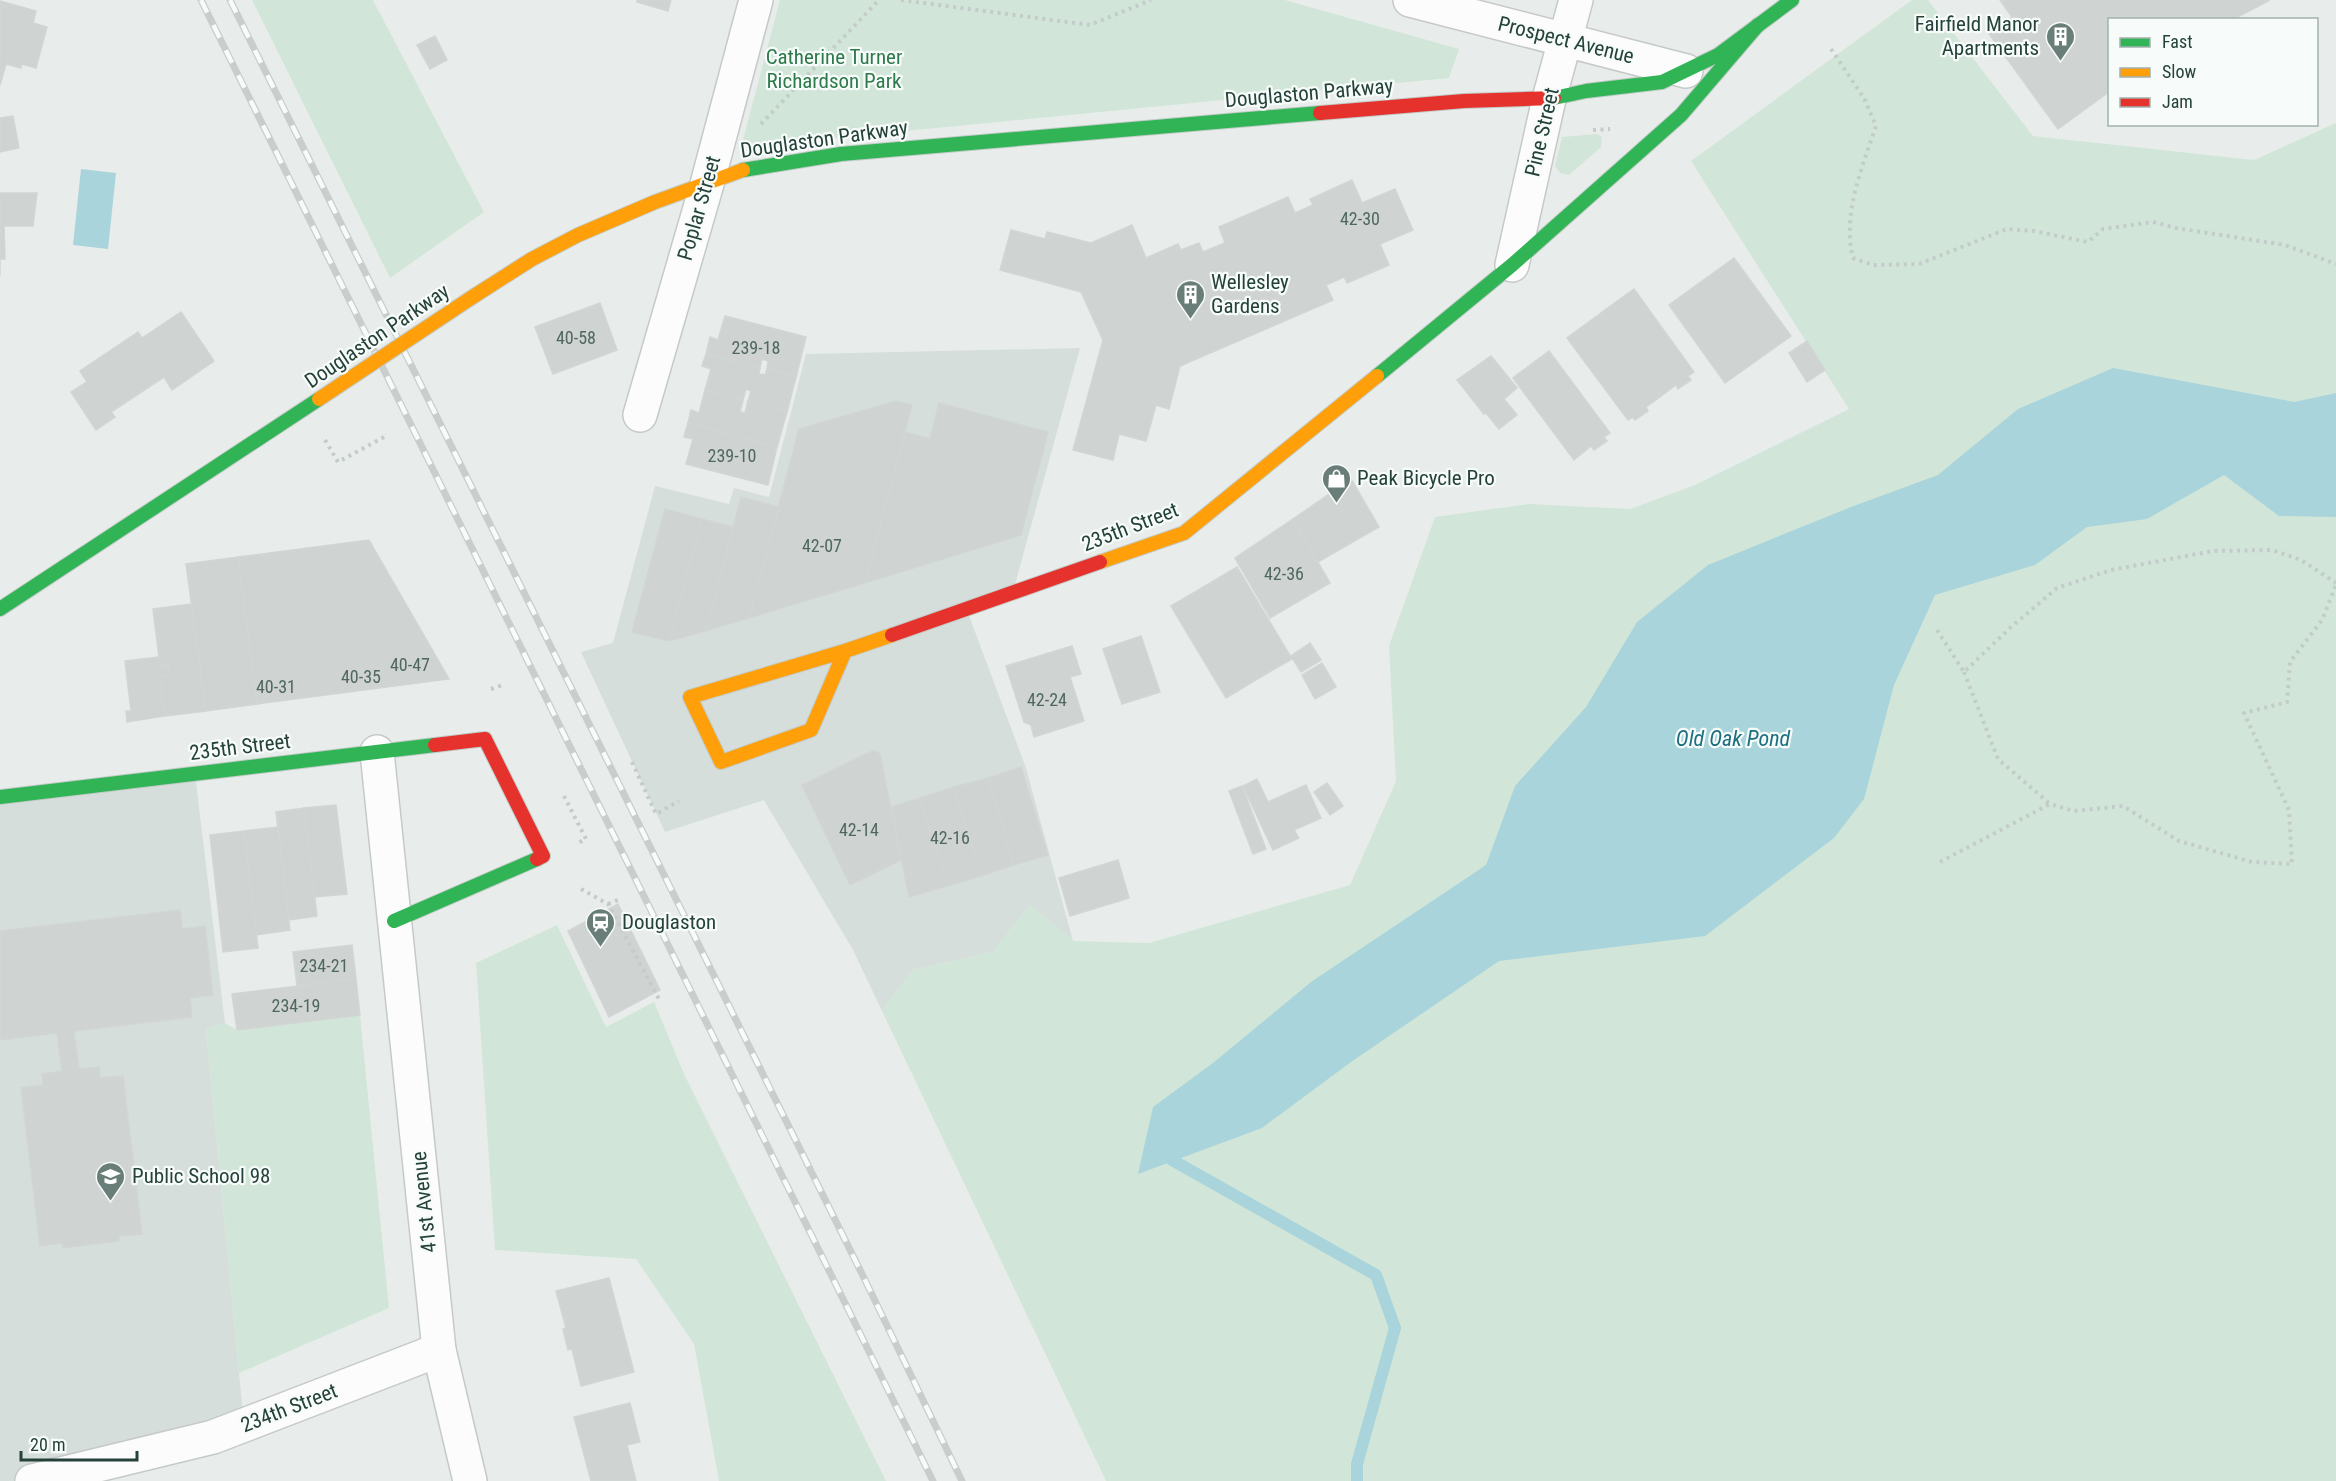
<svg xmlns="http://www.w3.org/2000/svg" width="2336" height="1481" viewBox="0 0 2336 1481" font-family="'Roboto Condensed',sans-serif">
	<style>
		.built { fill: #d6dedb }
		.green { fill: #d1e6d8 }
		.water { fill: #a9d4db }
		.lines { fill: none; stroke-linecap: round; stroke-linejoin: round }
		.stream { stroke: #a9d4db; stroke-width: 12 }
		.building { fill: #cfd4d2; stroke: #d1d6d4; stroke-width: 1.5 }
		.street-casing { stroke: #c5cac8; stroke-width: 36 }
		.fast-casing { stroke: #c3cbc8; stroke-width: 16 }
		.slow-casing { stroke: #c3cbc8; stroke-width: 16 }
		.jam-casing { stroke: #c3cbc8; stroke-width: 16 }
		.path { stroke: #c3ccca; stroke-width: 4; stroke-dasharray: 3 4.5; stroke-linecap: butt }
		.street { stroke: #fcfcfc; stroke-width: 33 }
		.fast { stroke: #30b455; stroke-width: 14 }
		.slow { stroke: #ff9f0a; stroke-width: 14 }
		.jam { stroke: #e5322d; stroke-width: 14 }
		.rail-casing { stroke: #c9cdcc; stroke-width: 7 }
		.rail { stroke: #f7fbf9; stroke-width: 4.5; stroke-dasharray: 14; stroke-linecap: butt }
		.slow-bridge-casing { stroke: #c3cbc8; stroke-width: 16; stroke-linecap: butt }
		.slow-bridge { stroke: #ff9f0a; stroke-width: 14 }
		.labels { text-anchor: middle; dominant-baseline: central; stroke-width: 4.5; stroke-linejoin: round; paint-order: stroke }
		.number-label { font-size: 18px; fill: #506761 }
		.poi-label { font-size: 21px; fill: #24423a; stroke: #f7fbf9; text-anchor: start }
		.street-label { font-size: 21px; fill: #24423a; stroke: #f7fbf9 }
		.park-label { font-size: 21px; fill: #2d7a4b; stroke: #f7fbf9 }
		.water-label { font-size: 22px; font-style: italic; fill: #1c6f80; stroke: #f7fbf9 }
	</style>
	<rect width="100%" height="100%" fill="#e8edeb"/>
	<!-- built -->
	<g class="built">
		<polygon points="1080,348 1011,599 968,613 1026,768 1073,941 1030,905 993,952 913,970 882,1011 853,950 764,800 665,832 581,652 613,643 655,486 729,504 734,488 769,497 806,354"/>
		<polygon points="195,774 225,1023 206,1029 244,1425 32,1481 0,1481 0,797"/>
	</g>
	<!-- green -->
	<g class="green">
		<polygon points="252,0 373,0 484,212 390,278"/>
		<polygon points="780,0 1285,0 1459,49 1449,78 741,147"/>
		<polygon points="1912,0 1928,0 2033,136 2254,160 2336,123 2336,1481 1106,1481 882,1011 913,970 993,952 1030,905 1073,941 1149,943 1350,885 1396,781 1389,646 1435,517 1529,504 1630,509 1695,485 1849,409 1691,161"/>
		<polygon points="1597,134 1602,137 1601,147 1569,175 1560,173 1555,166 1562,137"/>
		<polygon points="557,925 606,1027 654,1002 685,1076 886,1481 719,1481 694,1344 636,1259 495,1250 476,963"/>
		<polygon points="360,1015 389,1308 239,1373 206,1029 225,1023 237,1030"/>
	</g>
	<!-- water -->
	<g class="water">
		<polygon points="81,169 116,173 108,249 73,245"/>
		<polygon points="2113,368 2294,402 2336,393 2336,517 2279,516 2224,475 2147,519 2087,527 2035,565 1935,595 1894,685 1864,799 1834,838 1705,936 1499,961 1351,1062 1262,1128 1138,1174 1153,1107 1213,1063 1311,982 1486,865 1515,786 1586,707 1637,622 1708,565 1851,507 1938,475 2018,409"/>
	</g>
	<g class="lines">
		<!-- stream -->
		<polyline class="stream" points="1176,1147 1172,1160 1376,1275 1395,1328 1357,1464 1357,1481"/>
	</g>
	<!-- building -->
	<g class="building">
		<polygon points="637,0 671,0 668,11 637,2"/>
		<polygon points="2000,0 2270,0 2232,20 2110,20 2110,91 2058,129 1989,34 2012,17"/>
		<polygon points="0,1 36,11 33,23 47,27 36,68 22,64 21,68 6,64 0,85"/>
		<polygon points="435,36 447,60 430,69 417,45"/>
		<polygon points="13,116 19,148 0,152 0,118"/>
		<polygon points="1352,180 1362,203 1395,189 1413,230 1380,244 1389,265 1347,283 1344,277 1326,285 1333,300 1180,366 1169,409 1156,405 1146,441 1119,434 1113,460 1073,450 1103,340 1081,292 1000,270 1011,230 1045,239 1047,232 1091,243 1132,225 1146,258 1178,244 1181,250 1199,243 1203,252 1225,243 1219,227 1288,197 1295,213 1313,205 1310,199"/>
		<polygon points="0,193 37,193 33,226 4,226 5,259 0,259 0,276"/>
		<polygon points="1734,258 1791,336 1725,383 1669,305"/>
		<polygon points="1634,289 1694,372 1688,376 1691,380 1678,389 1676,385 1661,396 1601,313"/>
		<polygon points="600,303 617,350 553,374 535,327"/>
		<polygon points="181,312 214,361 172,390 164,377 111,412 115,417 96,430 71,392 87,382 80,371 138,332 142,338"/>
		<polygon points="1601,313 1661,396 1646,407 1648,411 1635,420 1633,417 1628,420 1567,338"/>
		<polygon points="725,316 806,337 796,377 767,369 768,361 762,359 760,368 706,354 710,337 718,340"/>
		<polygon points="1807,341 1825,370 1807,382 1789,353"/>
		<polygon points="1549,351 1610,433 1604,437 1607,441 1594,450 1591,446 1574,460 1513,378"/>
		<polygon points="706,354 760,368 759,374 765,375 767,369 796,377 787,412 748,401 751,391 746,389 743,400 705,390 711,369 702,366"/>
		<polygon points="1491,356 1517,388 1504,399 1517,415 1499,429 1486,413 1484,414 1457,380"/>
		<polygon points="705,390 743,400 740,412 745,413 748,401 787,412 777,447 688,423 691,410 699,413"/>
		<polygon points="896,401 912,405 865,583 749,618 799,429"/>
		<polygon points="939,403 1048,432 1021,535 865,583 905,432 930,439"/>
		<polygon points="688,423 777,447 768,485 686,464 693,439 684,437"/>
		<polygon points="1351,479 1379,527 1318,562 1293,519"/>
		<polygon points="741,497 779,507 749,618 706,631"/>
		<polygon points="665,509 702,519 669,641 632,632"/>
		<polygon points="702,519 733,527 706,631 669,641"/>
		<polygon points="1293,519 1330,583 1270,618 1235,558"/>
		<polygon points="369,540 449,679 257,704 238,557"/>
		<polygon points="238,557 257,704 206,711 186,564"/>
		<polygon points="1237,567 1292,659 1259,678 1205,586"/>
		<polygon points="1205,586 1259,678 1226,698 1171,606"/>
		<polygon points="191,604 206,711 165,716 159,677 169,675 168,665 160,666 153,609"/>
		<polygon points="1141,636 1160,692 1122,704 1103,649"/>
		<polygon points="1310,643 1321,660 1301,672 1291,656"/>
		<polygon points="1072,646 1081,674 1070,677 1084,721 1034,737 1031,725 1024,722 1006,666"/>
		<polygon points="159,657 160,666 168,665 169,675 159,677 165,716 127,722 126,711 131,711 125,661"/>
		<polygon points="1322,663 1336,687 1315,699 1302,675"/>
		<polygon points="874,750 880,754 901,860 850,885 802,785"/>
		<polygon points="1021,767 1048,855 1014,865 988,778"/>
		<polygon points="988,778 1014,865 981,876 954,787"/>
		<polygon points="1257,779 1268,802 1306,785 1321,818 1294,830 1299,838 1273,850 1243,786"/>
		<polygon points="1327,783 1343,806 1330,815 1314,792"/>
		<polygon points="1242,786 1266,849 1253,854 1229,791"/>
		<polygon points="954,787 981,876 947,886 920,798"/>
		<polygon points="920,798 947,886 909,897 891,807"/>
		<polygon points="336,805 347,894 314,897 304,808"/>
		<polygon points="304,808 317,916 289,920 276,812"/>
		<polygon points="278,827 290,930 256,935 244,831"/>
		<polygon points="244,831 258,948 223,952 210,835"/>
		<polygon points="1118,860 1129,898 1070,916 1059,878"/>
		<polygon points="618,904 660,990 609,1017 568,931"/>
		<polygon points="180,910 182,929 205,926 213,995 190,998 192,1017 74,1031 79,1069 99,1067 100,1078 123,1076 142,1234 119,1236 119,1241 63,1248 62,1243 40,1246 21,1088 43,1085 42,1074 62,1071 57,1033 0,1040 0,931"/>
		<polygon points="352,945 356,979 297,986 293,952"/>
		<polygon points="356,979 360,1015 237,1030 232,994"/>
		<polygon points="609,1278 634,1372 581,1386 572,1349 568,1350 563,1329 566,1328 556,1291"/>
		<polygon points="630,1403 640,1442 627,1445 636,1481 591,1481 574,1417"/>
	</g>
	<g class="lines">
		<defs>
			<g id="street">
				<polyline points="1410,0 1686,71"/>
				<polyline points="1512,265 1549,99 1576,0"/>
				<polyline points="640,415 707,184 756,0"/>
				<polyline points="377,752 439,1350 470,1481"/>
				<polyline points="32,1481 213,1437 439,1350"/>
			</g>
			<g id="fast">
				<polyline points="1554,98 1586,91 1662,82 1718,55 1792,0"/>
				<polyline points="743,170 841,154 1320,113"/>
				<polyline points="1377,376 1512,265 1681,115 1758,25"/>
				<polyline points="0,609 319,399"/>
				<polyline points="0,797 435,745"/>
				<polyline points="394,921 537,859"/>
			</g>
			<g id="slow">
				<polyline points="471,298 532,259 578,235 655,202 743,170"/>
				<polyline points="1100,562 1184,533 1377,376"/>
				<polyline points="845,651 811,730 721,762 690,697 845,651 892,635"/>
			</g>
			<g id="jam">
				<polyline points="1320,113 1464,101 1554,98"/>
				<polyline points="892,635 1100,562"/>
				<polyline points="435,745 485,739 543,856 537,859"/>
			</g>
		</defs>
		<!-- street casing -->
		<use href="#street" class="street-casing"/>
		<!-- fast casing -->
		<use href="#fast" class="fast-casing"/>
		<!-- slow casing -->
		<use href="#slow" class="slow-casing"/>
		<!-- jam casing -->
		<use href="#jam" class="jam-casing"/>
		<!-- path -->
		<g class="path">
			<polyline points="901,0 1090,25 1151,0"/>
			<path d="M1831,49L1864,98L1876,126C1862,168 1842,214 1853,258L1873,265L1919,264L2007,229L2034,231L2088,242L2103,229L2153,222L2176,228L2285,245L2336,264"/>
			<polyline points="761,124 879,0"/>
			<polyline points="1593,130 1610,129"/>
			<polyline points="325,440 338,462 386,436"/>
			<polyline points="1937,630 1964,672 2010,628 2057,588 2111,570 2213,551 2272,550 2301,560 2336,583"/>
			<polyline points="1964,672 1998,759 2050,804"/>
			<polyline points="491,689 503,685"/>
			<polyline points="632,762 656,814 679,801"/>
			<polyline points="564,796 586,839 576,844"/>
			<polyline points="1940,862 2050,804 2074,811 2123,806 2179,841 2252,862 2292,864 2289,810 2244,713 2287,702 2290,662 2322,620 2336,585"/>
			<polyline points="581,889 608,904 660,1001"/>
			<polyline points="608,904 618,900"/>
		</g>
		<!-- street -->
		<use href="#street" class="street"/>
		<!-- fast -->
		<use href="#fast" class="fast"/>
		<!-- slow -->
		<use href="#slow" class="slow"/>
		<!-- jam -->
		<use href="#jam" class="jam"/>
		<defs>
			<g id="rail">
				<polyline points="201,0 933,1481"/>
				<polyline points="230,0 865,1280 962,1481"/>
			</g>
		</defs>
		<!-- rail casing -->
		<use href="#rail" class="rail-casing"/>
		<!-- rail -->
		<use href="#rail" class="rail"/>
		<defs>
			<polyline id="slow-bridge" points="319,399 471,298"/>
		</defs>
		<!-- slow-bridge casing -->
		<use href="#slow-bridge" class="slow-bridge-casing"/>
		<!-- slow-bridge -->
		<use href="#slow-bridge" class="slow-bridge"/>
	</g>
	<!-- icons -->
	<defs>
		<symbol id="building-pin" viewBox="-11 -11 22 30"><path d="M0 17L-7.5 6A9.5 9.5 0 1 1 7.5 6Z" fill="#697e78" stroke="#f7fbf9"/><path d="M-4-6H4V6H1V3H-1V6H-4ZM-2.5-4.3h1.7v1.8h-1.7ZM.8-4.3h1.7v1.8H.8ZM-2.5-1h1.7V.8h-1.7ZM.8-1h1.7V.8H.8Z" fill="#fff"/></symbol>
		<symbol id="shop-pin" viewBox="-11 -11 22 30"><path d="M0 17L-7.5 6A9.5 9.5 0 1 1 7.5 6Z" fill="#697e78" stroke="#f7fbf9"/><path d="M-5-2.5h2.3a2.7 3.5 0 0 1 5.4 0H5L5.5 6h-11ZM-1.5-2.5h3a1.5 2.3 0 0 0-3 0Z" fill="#fff"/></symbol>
		<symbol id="station-pin" viewBox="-11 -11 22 30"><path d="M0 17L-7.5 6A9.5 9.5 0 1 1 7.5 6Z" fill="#697e78" stroke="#f7fbf9"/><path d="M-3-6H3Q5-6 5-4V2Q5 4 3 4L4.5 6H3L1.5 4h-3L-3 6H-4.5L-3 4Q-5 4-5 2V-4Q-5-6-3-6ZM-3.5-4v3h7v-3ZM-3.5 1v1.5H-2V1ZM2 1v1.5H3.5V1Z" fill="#fff"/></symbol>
		<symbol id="school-pin" viewBox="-11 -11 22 30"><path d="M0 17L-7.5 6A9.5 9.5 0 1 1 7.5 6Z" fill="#697e78" stroke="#f7fbf9"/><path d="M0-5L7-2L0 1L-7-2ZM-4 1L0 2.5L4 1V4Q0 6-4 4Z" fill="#fff"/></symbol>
	</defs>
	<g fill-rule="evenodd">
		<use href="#building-pin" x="2044" y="20" width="33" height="45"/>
		<use href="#building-pin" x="1174" y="278" width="33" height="45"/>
		<use href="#shop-pin" x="1320" y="462" width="33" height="45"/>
		<use href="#station-pin" x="584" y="906" width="33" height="45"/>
		<use href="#school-pin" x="94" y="1160" width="33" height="45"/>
	</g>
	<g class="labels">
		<!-- number labels -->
		<g class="number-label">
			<text x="1360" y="218">42-30</text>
			<text x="576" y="337">40-58</text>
			<text x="756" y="347">239-18</text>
			<text x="732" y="455">239-10</text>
			<text x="822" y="545">42-07</text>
			<text x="1284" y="573">42-36</text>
			<text x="410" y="664">40-47</text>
			<text x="361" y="676">40-35</text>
			<text x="276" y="686">40-31</text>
			<text x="1047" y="699">42-24</text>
			<text x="859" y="829">42-14</text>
			<text x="950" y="837">42-16</text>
			<text x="324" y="965">234-21</text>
			<text x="296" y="1005">234-19</text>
		</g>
		<!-- poi labels -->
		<g class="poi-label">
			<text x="2039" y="24" text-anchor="end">Fairfield Manor<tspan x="2039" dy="24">Apartments</tspan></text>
			<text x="1211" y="282">Wellesley<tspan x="1211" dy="24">Gardens</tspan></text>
			<text x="1357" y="478">Peak Bicycle Pro</text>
			<text x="622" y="922">Douglaston</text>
			<text x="132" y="1176">Public School 98</text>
		</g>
		<!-- street labels -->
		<g class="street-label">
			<text transform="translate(1566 40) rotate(14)">Prospect Avenue</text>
			<text transform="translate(1309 93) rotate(-5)">Douglaston Parkway</text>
			<text transform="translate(1542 132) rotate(-77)">Pine Street</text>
			<text transform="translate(824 139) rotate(-8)">Douglaston Parkway</text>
			<text transform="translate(699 208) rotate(-74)">Poplar Street</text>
			<text transform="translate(377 336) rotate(-34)">Douglaston Parkway</text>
			<text transform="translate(1130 527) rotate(-21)">235th Street</text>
			<text transform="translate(240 747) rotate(-7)">235th Street</text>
			<text transform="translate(424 1202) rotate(-96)">41st Avenue</text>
			<text transform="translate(289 1408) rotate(-21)">234th Street</text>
		</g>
		<!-- park labels -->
		<g class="park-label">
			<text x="834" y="57">Catherine Turner<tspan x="834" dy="24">Richardson Park</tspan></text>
		</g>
		<!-- water labels -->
		<g class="water-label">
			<text x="1733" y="738">Old Oak Pond</text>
		</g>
	</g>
	<!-- legend -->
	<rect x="2108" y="18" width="210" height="108" fill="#f7fbf9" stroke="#a3b1ad" stroke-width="1.5"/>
	<rect x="2120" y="38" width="30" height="9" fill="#30b455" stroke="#a3b1ad" stroke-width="1.5"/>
	<text x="2162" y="48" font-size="18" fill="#24423a">Fast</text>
	<rect x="2120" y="68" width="30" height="9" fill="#ff9f0a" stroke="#a3b1ad" stroke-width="1.5"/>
	<text x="2162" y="78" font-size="18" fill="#24423a">Slow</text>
	<rect x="2120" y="98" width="30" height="9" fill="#e5322d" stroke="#a3b1ad" stroke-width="1.5"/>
	<text x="2162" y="108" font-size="18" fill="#24423a">Jam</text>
	<!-- scale -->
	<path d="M21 1451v9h116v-9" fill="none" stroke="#24423a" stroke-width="3"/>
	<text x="30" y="1451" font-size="18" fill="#24423a" stroke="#f7fbf9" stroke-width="4.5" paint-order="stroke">20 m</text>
</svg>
